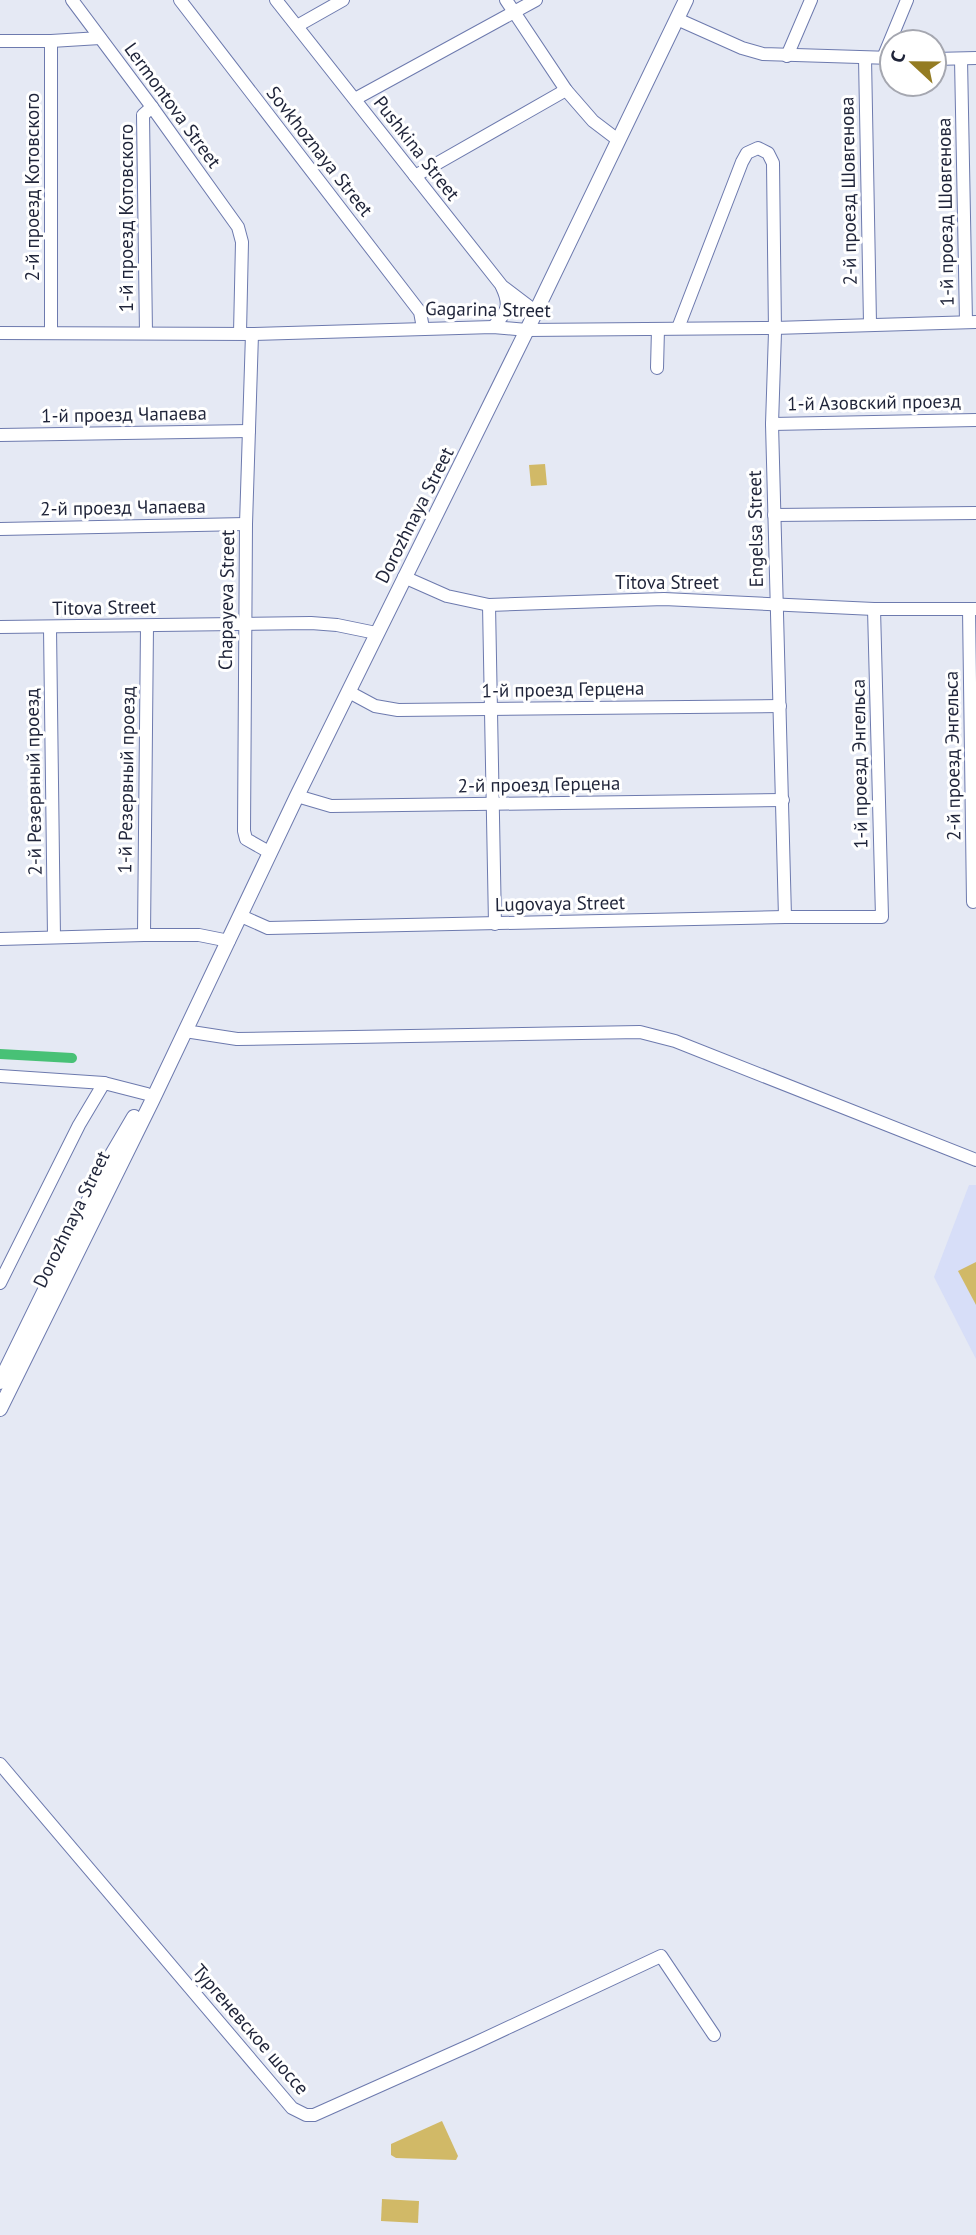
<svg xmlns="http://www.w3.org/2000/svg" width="976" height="2235" viewBox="0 0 976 2235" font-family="'PT Sans',sans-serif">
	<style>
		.built { fill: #d7def8 }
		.green { fill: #d1b967 }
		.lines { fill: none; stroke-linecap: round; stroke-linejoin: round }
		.canal { stroke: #48c176; stroke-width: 10 }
		.minor-casing { stroke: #6d7aae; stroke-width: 14 }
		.major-casing { stroke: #6d7aae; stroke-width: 16 }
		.minor { stroke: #fff; stroke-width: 12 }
		.major { stroke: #fff; stroke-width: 14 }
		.labels { text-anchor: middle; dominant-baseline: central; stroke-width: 6; stroke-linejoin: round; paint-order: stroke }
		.street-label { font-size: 19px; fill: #1f2439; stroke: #fff }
	</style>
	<rect width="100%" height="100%" fill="#e5e9f4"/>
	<!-- built -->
	<polygon class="built" points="969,1185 976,1185 976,1359 934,1277"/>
	<!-- green -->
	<g class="green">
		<polygon points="545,464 547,485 531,486 529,465"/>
		<polygon points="976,1262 976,1305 958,1271"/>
		<polygon points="442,2121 458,2156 456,2160 396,2158 391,2155 391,2144"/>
		<polygon points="382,2199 419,2201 418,2223 381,2221"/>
	</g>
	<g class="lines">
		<!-- canal -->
		<polyline class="canal" points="0,1054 72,1058"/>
		<defs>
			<g id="minor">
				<polyline points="72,0 152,107 238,227 242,242 240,333"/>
				<polyline points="180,0 420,312 423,328"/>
				<polyline points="276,0 502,286 535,311"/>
				<polyline points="506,0 566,90 593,121 618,140"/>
				<polyline points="677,19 742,48 763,54 892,58"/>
				<polyline points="297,26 343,0"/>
				<polyline points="0,41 51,41 100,38"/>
				<polyline points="787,56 811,0"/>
				<polyline points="865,58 870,323"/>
				<polyline points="883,58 907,0"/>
				<polyline points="934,59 976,58"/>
				<polyline points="961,59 966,322"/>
				<polyline points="355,99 536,0"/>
				<polyline points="415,176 566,90"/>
				<path d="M493,327C507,312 511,306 502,287"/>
				<polyline points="678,328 742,162 747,153 758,148 768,153 773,163 775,332 772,424 785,917"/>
				<polyline points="0,333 252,334 493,327 527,330 774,328 976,322"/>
				<polyline points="51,333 51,41"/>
				<polyline points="146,333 143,115 152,107"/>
				<polyline points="252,334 246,524 244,831 246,839 269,852"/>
				<polyline points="657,368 658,329"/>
				<polyline points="772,424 976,420"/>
				<polyline points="0,435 249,431"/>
				<polyline points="774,515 976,513"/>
				<polyline points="0,529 246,524"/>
				<polyline points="404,577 447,596 489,605 664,599 874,609 976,609"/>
				<polyline points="489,605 495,924"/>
				<polyline points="969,609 973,902"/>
				<polyline points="0,627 311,623 337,625 376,633"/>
				<polyline points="50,628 54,937"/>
				<polyline points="349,692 375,706 398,710 780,706"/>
				<polyline points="297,796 331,806 783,800"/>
				<polyline points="241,916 268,928 785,917 882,917 874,609"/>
				<polyline points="144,935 147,626"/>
				<polyline points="0,939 144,935 199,935 229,941"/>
				<polyline points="185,1031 237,1039 640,1032 675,1041 976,1160"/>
				<polyline points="0,1076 104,1083 147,1094"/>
				<polyline points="0,1283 79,1125 104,1083"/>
				<polyline points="0,1764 292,2108 306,2115 314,2115 473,2044 661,1956 714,2035"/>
			</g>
			<g id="major">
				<polyline points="0,1382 107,1163 134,1117"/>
				<polyline points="0,1409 152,1101 297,796 527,330 686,0"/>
			</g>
		</defs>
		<!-- minor casing -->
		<use href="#minor" class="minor-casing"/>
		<!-- major casing -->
		<use href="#major" class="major-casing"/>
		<!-- minor -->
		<use href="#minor" class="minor"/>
		<!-- major -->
		<use href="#major" class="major"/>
	</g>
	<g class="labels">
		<!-- street labels -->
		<g class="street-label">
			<text transform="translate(173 105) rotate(54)">Lermontova Street</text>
			<text transform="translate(417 148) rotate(52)">Pushkina Street</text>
			<text transform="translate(320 151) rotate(52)">Sovkhoznaya Street</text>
			<text transform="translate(32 187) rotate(-90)">2-й проезд Котовского</text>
			<text transform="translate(848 191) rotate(-91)">2-й проезд Шовгенова</text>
			<text transform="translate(945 212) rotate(-91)">1-й проезд Шовгенова</text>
			<text transform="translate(126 218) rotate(-90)">1-й проезд Котовского</text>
			<text transform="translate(488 309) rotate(1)">Gagarina Street</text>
			<text transform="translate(874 402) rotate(-1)">1-й Азовский проезд</text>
			<text transform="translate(124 414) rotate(-1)">1-й проезд Чапаева</text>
			<text transform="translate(123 507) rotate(-1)">2-й проезд Чапаева</text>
			<text transform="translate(414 515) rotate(-63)">Dorozhnaya Street</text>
			<text transform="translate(755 529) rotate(-91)">Engelsa Street</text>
			<text x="667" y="582">Titova Street</text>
			<text transform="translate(226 600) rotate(-89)">Chapayeva Street</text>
			<text transform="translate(104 607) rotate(-1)">Titova Street</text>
			<text transform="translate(563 689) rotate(-1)">1-й проезд Герцена</text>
			<text transform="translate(952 756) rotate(-91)">2-й проезд Энгельса</text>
			<text transform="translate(859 764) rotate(-91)">1-й проезд Энгельса</text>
			<text transform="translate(126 780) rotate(-89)">1-й Резервный проезд</text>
			<text transform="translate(33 782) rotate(-91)">2-й Резервный проезд</text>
			<text transform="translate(539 784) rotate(-1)">2-й проезд Герцена</text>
			<text transform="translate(560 903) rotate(-1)">Lugovaya Street</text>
			<text transform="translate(71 1219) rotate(-64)">Dorozhnaya Street</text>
			<text transform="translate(251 2029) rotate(49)">Тургеневское шоссе</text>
		</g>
	</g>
	<!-- north arrow -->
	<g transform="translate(913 63) rotate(292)"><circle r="33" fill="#ffffff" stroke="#a5a7b0" stroke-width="2"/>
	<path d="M0-5L12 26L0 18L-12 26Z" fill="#947c23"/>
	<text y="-10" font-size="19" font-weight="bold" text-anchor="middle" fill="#1f2439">С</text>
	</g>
</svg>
